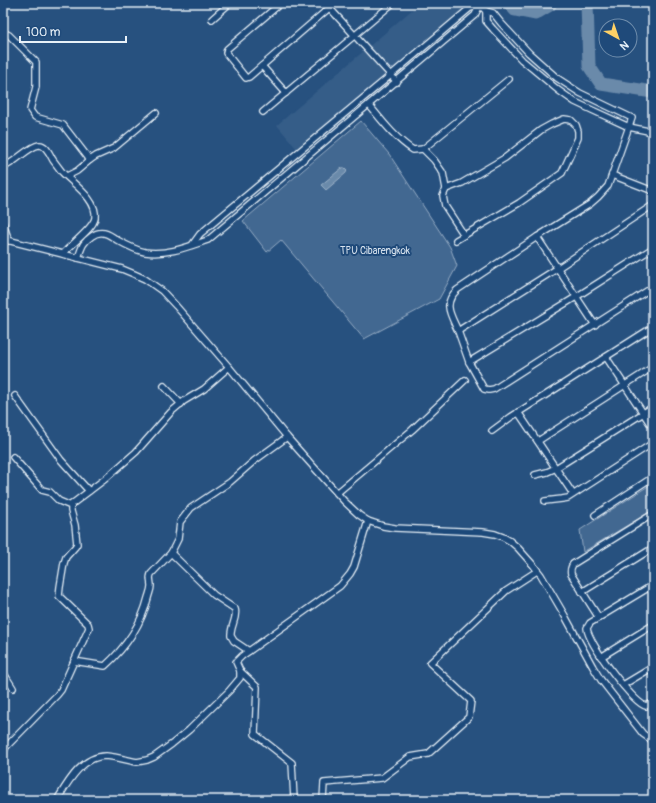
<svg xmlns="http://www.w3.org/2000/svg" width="656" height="803" viewBox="0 0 656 803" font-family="Pangolin,sans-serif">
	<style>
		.built { fill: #355d88 }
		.green { fill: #436891; stroke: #96acc4 }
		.water { fill: #6b8aaa; stroke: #9db3c9 }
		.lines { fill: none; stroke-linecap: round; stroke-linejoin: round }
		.river { stroke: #6b8aaa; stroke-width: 13 }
		.minor-casing { stroke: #e8f1f8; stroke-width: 8 }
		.minor { stroke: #1f4a7a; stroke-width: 5.5 }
		.labels { text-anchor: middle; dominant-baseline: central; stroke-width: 4; stroke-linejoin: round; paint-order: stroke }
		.park-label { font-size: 10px; fill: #d8e3ee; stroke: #1f4a7a }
	</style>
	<rect width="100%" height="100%" fill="#27517f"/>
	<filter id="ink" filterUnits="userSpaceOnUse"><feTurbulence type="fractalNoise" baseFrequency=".025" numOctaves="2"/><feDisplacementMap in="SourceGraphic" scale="8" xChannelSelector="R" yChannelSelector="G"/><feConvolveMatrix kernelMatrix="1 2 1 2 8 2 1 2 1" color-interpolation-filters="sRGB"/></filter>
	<g filter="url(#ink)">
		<!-- built -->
		<polygon class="built" points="420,3 475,3 301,154 277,125"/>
		<!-- green -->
		<g class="green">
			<polygon points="361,121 389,154 450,247 457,266 439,299 364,339 281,240 267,252 243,221"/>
			<polygon points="653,483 653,510 583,552 580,530"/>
		</g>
		<!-- water -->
		<polygon class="water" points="342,168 345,168 347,170 346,173 326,190 321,185"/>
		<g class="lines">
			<!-- river -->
			<g class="river">
				<polyline points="509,3 515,10 535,14 550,5 551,3"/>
				<polyline points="587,3 589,66 601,84 653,92"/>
			</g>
			<defs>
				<g id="minor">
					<polyline points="281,3 227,49 226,53 246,78 249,77 335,3"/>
					<polyline points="325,3 397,82"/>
					<path d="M480,5L486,11L493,13L501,23L529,53L557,78L580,93L632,118L608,186L598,197L590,204L537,237L457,290C442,304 451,315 458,331L558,268L653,205"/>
					<polyline points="486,11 486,21 493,29 522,60 558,90 575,102 592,110 629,127 653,132"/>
					<polyline points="212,19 230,3"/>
					<polyline points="3,32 9,35 36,62 36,87 30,110 35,117 63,125 90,160"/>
					<polyline points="262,66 286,93"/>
					<path d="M369,105C383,122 395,138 413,150L423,149"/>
					<polyline points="263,112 354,36 393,3"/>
					<path d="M3,167C15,163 29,146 39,145C46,144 50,155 53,160C56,164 59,168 62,172C73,184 98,200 95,218C93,229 71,244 63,254"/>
					<polyline points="612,175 653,191"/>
					<polyline points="67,176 77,171 90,160 96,156 114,148 156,113"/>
					<polyline points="446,189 443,173 434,160 423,149 509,79"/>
					<polyline points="3,223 9,241"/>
					<polyline points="537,237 595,325"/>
					<polyline points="3,239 122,269 134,274 145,279 162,291 176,306 229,367 287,437 344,501 359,515 368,521 383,526 395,528 483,532 495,534 503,537 510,541 518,548 534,566 541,575 565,616 593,667 601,680 643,734 653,741"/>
					<polyline points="456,240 519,203 562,173 578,138 578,131 576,125 571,120 564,119 552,124 541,130 505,158 462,183 446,189 443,196 445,206 464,235"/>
					<polyline points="192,245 200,234 391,75 470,8 480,5"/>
					<path d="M78,258C82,247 82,243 92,236C96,233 99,232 104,233C108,234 113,237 117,240C126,245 135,250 145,252C168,255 187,247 208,240L475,15L481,3"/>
					<polyline points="458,331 469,362 484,389 489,390 494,389 653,287"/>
					<polyline points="606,357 653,428"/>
					<polyline points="469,362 576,297 653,248"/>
					<polyline points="164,386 181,404"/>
					<polyline points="15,396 61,460 89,491"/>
					<polyline points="518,412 573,494"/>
					<polyline points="492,431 511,417 653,327"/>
					<polyline points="538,441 653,367"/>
					<polyline points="13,457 42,490 50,492 59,501 71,506"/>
					<polyline points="535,475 547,472 556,468 653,407"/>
					<polyline points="337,493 412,430 465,380"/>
					<polyline points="545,501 562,499 568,498 653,443"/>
					<polyline points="595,515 653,477"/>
					<path d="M653,585L590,623L587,628C588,643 633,703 646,706L653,703"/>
					<polyline points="582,592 653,548"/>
					<path d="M599,618L571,574C570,570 571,567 573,564L653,514"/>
					<path d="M249,651L234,641L231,636C230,627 238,617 235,609L214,595L171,553L178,539L180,522L191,508L230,482L254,461L287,437"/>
					<polyline points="601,657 653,625"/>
					<path d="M74,661L105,666C126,647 141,626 148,598C149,594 151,590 151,586C151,581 149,578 151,574L171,553"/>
					<polyline points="3,672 13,688"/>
					<polyline points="623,685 653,667"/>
					<polyline points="3,756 5,748 57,695 61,690 89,628 88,624 59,596 60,587 64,563 66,557 75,547 77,544 75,525 71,511 71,506 72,504 105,479 136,452 171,412 184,401 204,389 229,367"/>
					<polyline points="3,800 4,800"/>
					<path d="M57,800C68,782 82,756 106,756C116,757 127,760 137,762L147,760L154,757L172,744L189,730L229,691L240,678V671"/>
					<polyline points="295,800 294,799 292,763 255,734 257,687 240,671 236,662 242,656 340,586 350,574 354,567 368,521"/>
					<polyline points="323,800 324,783 382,778 410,757 428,754 469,717 471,701 430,663 506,591 537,571"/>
				</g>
			</defs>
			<!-- minor casing -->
			<use href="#minor" class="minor-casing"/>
			<!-- minor -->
			<use href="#minor" class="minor"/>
		</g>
	</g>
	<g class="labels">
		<!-- park labels -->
		<g class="park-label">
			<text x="375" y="251">TPU Cibarengkok</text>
		</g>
	</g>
	<!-- margin -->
	<rect width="656" height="803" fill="none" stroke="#1f4a7a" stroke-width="16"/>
	<rect x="8" y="8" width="640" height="787" fill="none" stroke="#e8f1f8" stroke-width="1.5" filter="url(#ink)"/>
	<!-- north arrow -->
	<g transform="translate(618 38) rotate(140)"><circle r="19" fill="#1f4a7a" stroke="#6f8dac"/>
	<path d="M0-3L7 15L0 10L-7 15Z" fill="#ffd166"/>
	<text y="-6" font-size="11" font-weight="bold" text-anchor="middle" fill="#e8f1f8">N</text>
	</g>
	<!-- scale -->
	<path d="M20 36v6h106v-6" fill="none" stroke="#e8f1f8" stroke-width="2"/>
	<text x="26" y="36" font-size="12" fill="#e8f1f8" stroke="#1f4a7a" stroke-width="3" paint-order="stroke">100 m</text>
</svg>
